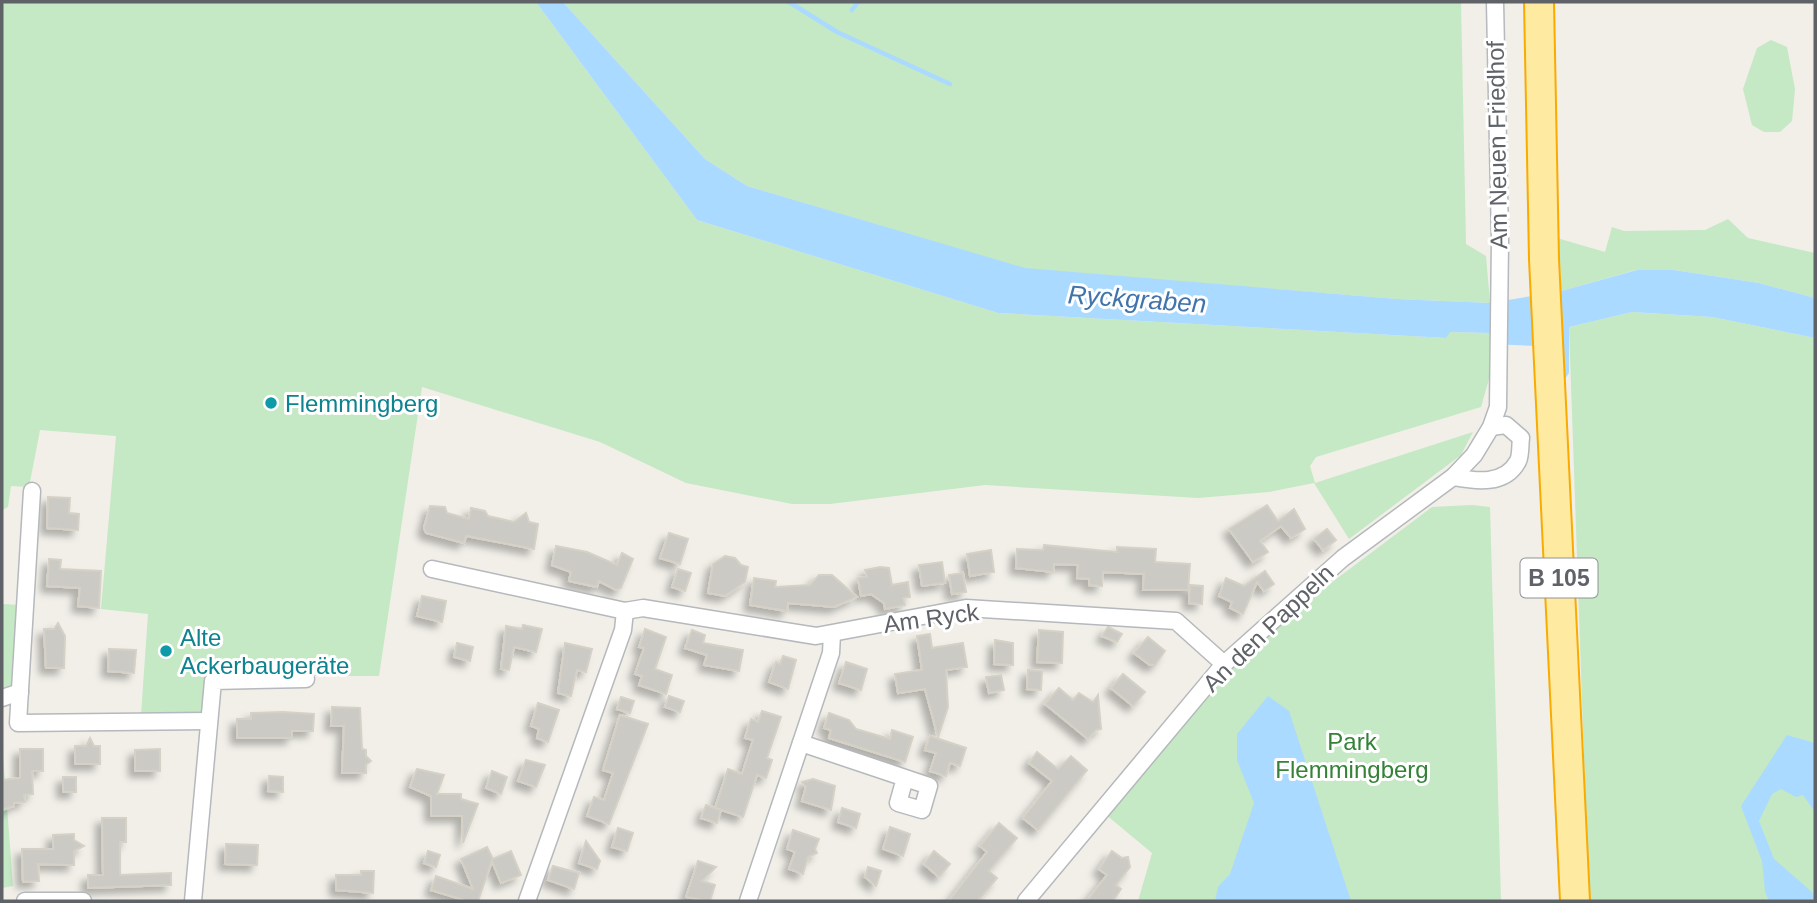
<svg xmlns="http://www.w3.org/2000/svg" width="1817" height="903" viewBox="0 0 1817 903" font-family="Arial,sans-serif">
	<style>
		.green { fill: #c5e8c5 }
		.water { fill: #aadaff }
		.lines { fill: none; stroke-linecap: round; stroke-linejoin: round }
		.stream { stroke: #aadaff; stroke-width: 4.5 }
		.building { fill: #cccac5; stroke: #d6d1c6; stroke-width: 2; filter: url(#shadow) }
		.minor-casing { stroke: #b5b8bc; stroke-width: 19 }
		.trunk-casing { stroke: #f9ab00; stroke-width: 32 }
		.minor { stroke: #fff; stroke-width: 16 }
		.trunk { stroke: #feeaa1; stroke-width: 28 }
		.culture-dot { fill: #0f9aa8; stroke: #fff; stroke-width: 2.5 }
		.labels { text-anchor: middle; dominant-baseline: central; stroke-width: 6; stroke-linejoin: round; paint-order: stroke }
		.shield { fill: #fff; stroke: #8f9295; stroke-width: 2 }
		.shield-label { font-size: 23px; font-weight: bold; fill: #5f6368 }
		.street-label { font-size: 24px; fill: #5f6368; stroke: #fff }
		.culture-label { font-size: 24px; fill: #0d838f; stroke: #fff; text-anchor: start }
		.park-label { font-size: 24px; fill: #348238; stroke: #fff }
		.water-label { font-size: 26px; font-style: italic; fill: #4174aa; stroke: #fff }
	</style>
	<defs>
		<filter id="shadow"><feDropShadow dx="-6" dy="6" stdDeviation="3.5" flood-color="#0004"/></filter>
	</defs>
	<rect width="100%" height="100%" fill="#f1efe8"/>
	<!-- green -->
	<g class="green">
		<polygon points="2,2 536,2 697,220 998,313 1446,338 1449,332 1490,333 1489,379 1481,407 1316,457 1310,466 1315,483 1473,432 1461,455 1349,539 1314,483 1269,492 1198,498 985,485 830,504 792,504 686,483 600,442 422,387 379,676 206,676 201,713 141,715 148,614 101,609 116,436 40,430 29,487 11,486 8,507 2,510"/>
		<polygon points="563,2 1461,2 1466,244 1486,256 1490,303 1397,299 1025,269 747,186 705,159"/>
		<polygon points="1771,40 1787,47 1795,89 1792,121 1780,132 1764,132 1752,125 1743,89 1757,48"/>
		<polygon points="1728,219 1748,238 1815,253 1815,298 1759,283 1674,270 1636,270 1561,291 1560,259 1553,259 1557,238 1605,252 1612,227 1624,231 1705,230"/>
		<polygon points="1632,312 1712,317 1815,338 1815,901 1589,901 1569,327"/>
		<polygon points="1472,505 1490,507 1501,901 1138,901 1152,853 1105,814 1228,671 1299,607 1432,507"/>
		<polygon points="2,604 20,605 14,684 2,688"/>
		<polygon points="2,741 13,886 2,888"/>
	</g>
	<!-- water -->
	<g class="water">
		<polygon points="536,2 563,2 705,159 747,186 1025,268 1397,299 1490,303 1561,291 1637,270 1674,270 1759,283 1815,298 1815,338 1712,317 1632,312 1569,327 1569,373 1564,380 1563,347 1490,344 1490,333 1450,332 1446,338 998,313 697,220"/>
		<polygon points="1268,696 1289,711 1351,901 1215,901 1218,887 1230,874 1254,803 1237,760 1237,734"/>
		<polygon points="1787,735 1815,743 1815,812 1803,795 1796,797 1781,789 1772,794 1759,821 1774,859 1812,892 1815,901 1769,901 1765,891 1762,861 1741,806"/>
	</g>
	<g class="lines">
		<!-- stream -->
		<g class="stream">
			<polyline points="789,2 837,32 950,84"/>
			<polyline points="852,10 858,2"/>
		</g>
	</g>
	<!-- building -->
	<g class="building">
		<polygon points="48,497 70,498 69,513 79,514 78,530 47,528"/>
		<polygon points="1267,505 1278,521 1294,509 1305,529 1291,538 1281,526 1260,541 1268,552 1253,562 1229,529"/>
		<polygon points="430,506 445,507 447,513 469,519 471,508 485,511 488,516 514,522 526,513 529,522 538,524 534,549 466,536 464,543 426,533 424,528"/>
		<polygon points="1327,529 1336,540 1323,550 1314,539"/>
		<polygon points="669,533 688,539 680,564 660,558"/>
		<polygon points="1044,545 1117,552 1117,547 1156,549 1155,562 1190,564 1188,590 1143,590 1144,574 1103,572 1102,586 1089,585 1089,579 1077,578 1078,565 1054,564 1053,572 1016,568 1017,549 1043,550"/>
		<polygon points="556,546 587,552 617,565 622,553 633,559 621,588 616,590 599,581 597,587 569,581 571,572 552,565"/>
		<polygon points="991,550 994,572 970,576 967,554"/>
		<polygon points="725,556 735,558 741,565 748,567 745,582 725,596 708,593 713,564"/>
		<polygon points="49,559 61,560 60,569 101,571 99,608 78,606 80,588 47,586"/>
		<polygon points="942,562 945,583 922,586 919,565"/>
		<polygon points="880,567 889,568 892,585 908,582 910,597 903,598 905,605 885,609 884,603 871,594 861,596 858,578 867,577 865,570"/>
		<polygon points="678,569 691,573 685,591 672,587"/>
		<polygon points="1265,571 1274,584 1264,591 1257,582 1243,614 1230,608 1232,602 1219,596 1226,578 1244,586"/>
		<polygon points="963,573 966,592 952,594 949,575"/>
		<polygon points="819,575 832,575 857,597 834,607 788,603 787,611 750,605 754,578 776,581 775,587 810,585"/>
		<polygon points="1190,585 1203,586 1202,604 1189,603"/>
		<polygon points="422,596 446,601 442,622 417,616"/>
		<polygon points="58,623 65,636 64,668 46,668 44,629 54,629"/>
		<polygon points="523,625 542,629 536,652 514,647 509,670 501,669 506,626 522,629"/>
		<polygon points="1108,627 1122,634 1117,642 1102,636"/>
		<polygon points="645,629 666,637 655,669 672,675 666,694 639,685 642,676 635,674 644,648 639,647"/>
		<polygon points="692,630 705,635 703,643 743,650 739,671 704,665 707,655 685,648"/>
		<polygon points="1039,630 1063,632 1062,663 1037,662"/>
		<polygon points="930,634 932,648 963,643 967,667 946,670 948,707 938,737 925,689 898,693 895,674 922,670 917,636"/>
		<polygon points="1148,637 1165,651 1155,665 1150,665 1134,653"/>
		<polygon points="995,640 1013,643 1013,665 994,664"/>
		<polygon points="457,643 473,647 470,661 454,657"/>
		<polygon points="565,643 592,649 586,672 577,670 571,696 558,693"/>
		<polygon points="109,649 136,650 134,673 108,671"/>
		<polygon points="783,656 796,660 788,689 769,682 776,662 780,664"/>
		<polygon points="846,662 867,669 861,690 839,683"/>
		<polygon points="1028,670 1042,671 1041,690 1027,689"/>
		<polygon points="1123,674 1145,692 1133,706 1111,688"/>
		<polygon points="1001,675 1004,690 989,693 986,677"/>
		<polygon points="1059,688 1073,700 1079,693 1093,702 1098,695 1101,729 1096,730 1088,739 1045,704"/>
		<polygon points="669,696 684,701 680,712 665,707"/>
		<polygon points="621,697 634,701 630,713 617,709"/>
		<polygon points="538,703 559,710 548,742 537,738 539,729 531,726"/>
		<polygon points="332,707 360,708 362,749 366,750 366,756 371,761 366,765 366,773 342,773 344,726 331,726"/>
		<polygon points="762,711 781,717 767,758 772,760 766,778 757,775 743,817 715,808 728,769 742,774 753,740 745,738 751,719 758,722"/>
		<polygon points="283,712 314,714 313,731 292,731 292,738 237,738 237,719 251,719 251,713"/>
		<polygon points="829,713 849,720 856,729 890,739 892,730 913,737 905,762 829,738 831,730 824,728"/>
		<polygon points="620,715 648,724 609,824 587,816 594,797 604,800 613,773 603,770"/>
		<polygon points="930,736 966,748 960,766 950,763 946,776 930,771 936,753 925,750"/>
		<polygon points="90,738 94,746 100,746 100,764 75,764 75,746 86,746"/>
		<polygon points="20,749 43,749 43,771 32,771 33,794 24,795 25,802 14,803 14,806 2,810 2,780 20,778"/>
		<polygon points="160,749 160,771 135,771 135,750"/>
		<polygon points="1037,752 1058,769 1071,756 1087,770 1038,830 1023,818 1052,781 1029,763"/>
		<polygon points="526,760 545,765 536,787 518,781"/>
		<polygon points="417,769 444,775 437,794 461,794 461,799 478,804 463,843 462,816 431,816 431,796 410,787"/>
		<polygon points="492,771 507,777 501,794 486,788"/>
		<polygon points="269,776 283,777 283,792 268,791"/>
		<rect x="63" y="777" width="13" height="15"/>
		<polygon points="813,779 835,786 831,810 802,801 806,787 802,782"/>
		<polygon points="706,805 721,810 717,823 701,818"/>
		<polygon points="842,808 860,814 856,828 838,822"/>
		<polygon points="102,818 126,818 126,842 120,842 120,875 171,873 171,885 88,888 88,875 103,875"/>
		<polygon points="999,823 1017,838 989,871 997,878 978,901 949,901 987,852 980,846"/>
		<polygon points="890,827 910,834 903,856 883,849"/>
		<polygon points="618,828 633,833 627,851 612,847"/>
		<polygon points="793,830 819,839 815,849 817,853 808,857 803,874 789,869 795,852 787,849"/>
		<polygon points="74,834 74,840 84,846 74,851 74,865 38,864 39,881 23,882 22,849 53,849 53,835"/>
		<polygon points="586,841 600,861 597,869 579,863"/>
		<polygon points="226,844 258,845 257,865 225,864"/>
		<polygon points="487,847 493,859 511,851 521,875 501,883 492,861 478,901 467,901 431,890 436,876 473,889 461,859"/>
		<polygon points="428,851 440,855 436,867 424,863"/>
		<polygon points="934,851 950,864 939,877 924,864"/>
		<polygon points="1112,851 1122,858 1128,857 1130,867 1116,885 1121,889 1113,901 1087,901 1107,875 1099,869"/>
		<polygon points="698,861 716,867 702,881 715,885 710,901 686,897"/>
		<polygon points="553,866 579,873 574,889 548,880"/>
		<polygon points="868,867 881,871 876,886 865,877"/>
		<polygon points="361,871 374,871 373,893 336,890 336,875 361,875"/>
	</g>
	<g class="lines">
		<defs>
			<g id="minor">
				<path d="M1453,477C1475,481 1505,486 1518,461C1521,455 1520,444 1521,438L1506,425L1491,427"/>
				<polyline points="32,491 18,723 209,721"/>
				<polyline points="432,569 625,611 643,608 816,636 966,608 1176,621 1224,664"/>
				<polyline points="2,698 20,692"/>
				<polyline points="801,743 929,786 922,810 898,803 905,778"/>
				<polyline points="25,901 83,901"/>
				<polyline points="193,901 213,681 306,679"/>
				<polyline points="527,901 623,630 625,611"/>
				<polyline points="748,901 831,653 832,634"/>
				<polyline points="1026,901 1224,664 1343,558 1453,477 1474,455 1491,427 1498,407 1500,240 1495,2"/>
			</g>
			<polyline id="trunk" points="1539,2 1544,259 1575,901"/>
		</defs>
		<!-- minor casing -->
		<use href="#minor" class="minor-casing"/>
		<!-- trunk casing -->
		<use href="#trunk" class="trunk-casing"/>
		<!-- minor -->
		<use href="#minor" class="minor"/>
		<!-- trunk -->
		<use href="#trunk" class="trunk"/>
	</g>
	<!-- markers -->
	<g class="culture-dot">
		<circle cx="271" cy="403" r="7"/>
		<circle cx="166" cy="651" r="7"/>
	</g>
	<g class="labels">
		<!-- shield labels -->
		<rect class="shield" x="1520.5" y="558.5" width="77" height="39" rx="5"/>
		<g class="shield-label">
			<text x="1559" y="578">B 105</text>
		</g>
		<!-- street labels -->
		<g class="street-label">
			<text transform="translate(1497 145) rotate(-91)">Am Neuen Friedhof</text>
			<text transform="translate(931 618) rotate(-8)">Am Ryck</text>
			<text transform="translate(1268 628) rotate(-44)">An den Pappeln</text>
		</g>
		<!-- culture labels -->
		<g class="culture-label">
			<text x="285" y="403">Flemmingberg</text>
			<text x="180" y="637">Alte<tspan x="180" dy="28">Ackerbaugeräte</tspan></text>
		</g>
		<!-- park labels -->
		<g class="park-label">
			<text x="1352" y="741">Park<tspan x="1352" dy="28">Flemmingberg</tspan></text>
		</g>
		<!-- water labels -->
		<g class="water-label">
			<text transform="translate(1137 299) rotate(4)">Ryckgraben</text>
		</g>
	</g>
	<!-- border -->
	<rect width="1817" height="903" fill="none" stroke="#5f6368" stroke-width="7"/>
</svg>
